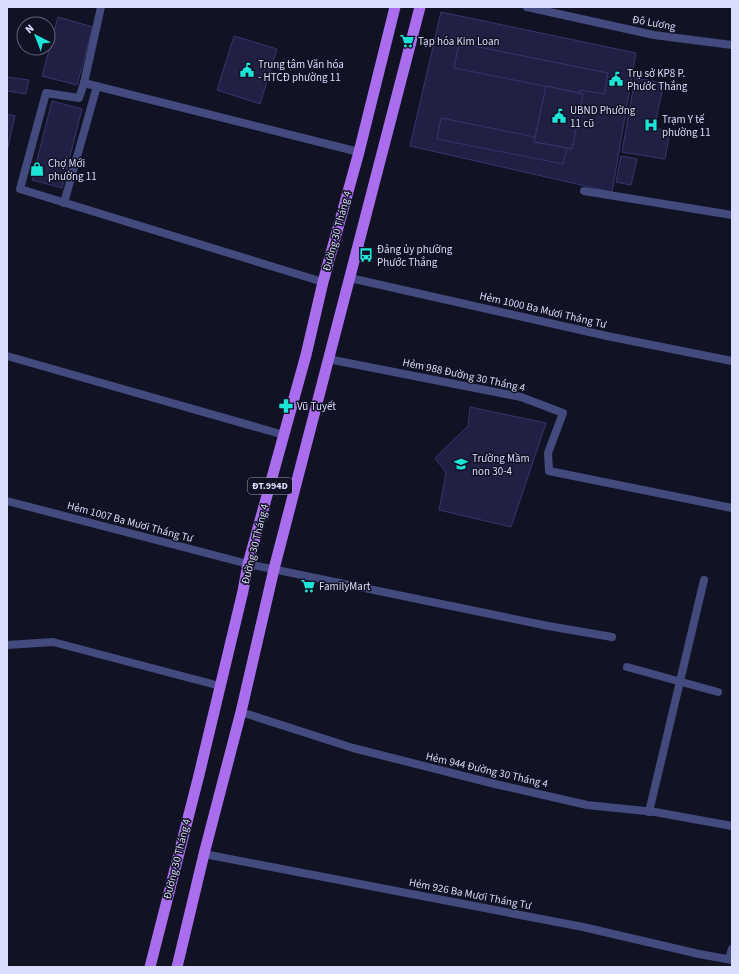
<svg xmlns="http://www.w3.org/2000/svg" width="739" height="974" viewBox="0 0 739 974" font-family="'Source Sans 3',sans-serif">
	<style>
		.building { fill: #212044; stroke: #37356d }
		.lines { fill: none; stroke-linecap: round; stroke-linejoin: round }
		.service { stroke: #424a7e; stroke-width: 8 }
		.minor { stroke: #424a7e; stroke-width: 8 }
		.tertiary { stroke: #424a7e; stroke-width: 8 }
		.primary { stroke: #a96dee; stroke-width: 11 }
		.labels { text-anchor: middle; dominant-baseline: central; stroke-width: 3; stroke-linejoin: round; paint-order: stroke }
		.shield { fill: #121225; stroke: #9e9fbb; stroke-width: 1 }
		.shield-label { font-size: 10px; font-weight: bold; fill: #dadcfb }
		.street-label { font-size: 11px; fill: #dadcfb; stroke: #121225 }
		.poi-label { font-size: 11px; fill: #dadcfb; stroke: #121225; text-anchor: start }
	</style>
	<rect width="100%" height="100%" fill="#121225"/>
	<!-- building -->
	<g class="building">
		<polygon points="441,12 636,53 612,192 410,146"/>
		<polygon points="58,17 93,27 77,85 42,76"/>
		<polygon points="234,36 277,49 260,104 217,90"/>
		<polygon points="459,43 608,73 604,94 580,90 579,93 454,68"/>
		<polygon points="7,77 29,80 26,94 7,91"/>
		<polygon points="635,78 664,83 654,128 670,131 665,159 622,152"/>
		<polygon points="546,86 583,94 572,149 534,142"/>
		<polygon points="52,101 82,109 62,188 32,180"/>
		<polygon points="7,114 15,116 7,151"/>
		<polygon points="441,118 535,137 534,142 567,148 563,164 437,139"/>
		<polygon points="621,156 637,159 631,185 616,182"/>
		<polygon points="470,407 546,423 511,527 439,510 446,473 435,458 468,426"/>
	</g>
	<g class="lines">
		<!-- service -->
		<g class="service">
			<polyline points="101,7 84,83 79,98 46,93 20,189 323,282"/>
			<polyline points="84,83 359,152"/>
			<polyline points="584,191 732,215"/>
			<polyline points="64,203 97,86"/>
			<polyline points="248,564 548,626 612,637"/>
			<polyline points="7,645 53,642 220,686"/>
			<polyline points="627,667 718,692"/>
			<polyline points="649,812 704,580"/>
			<polyline points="729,959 732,949"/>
		</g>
		<!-- minor -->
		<g class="minor">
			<polyline points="350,278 607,336 732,361"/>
			<polyline points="7,356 284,435"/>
			<polyline points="328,359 521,397 563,413 548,453 549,471 732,508"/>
			<polyline points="7,501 248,564"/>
			<polyline points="241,712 353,748 495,784 587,805 655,812 732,826"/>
			<polyline points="204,854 583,927 699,954 732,960"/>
		</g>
		<!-- tertiary -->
		<polyline class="tertiary" points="527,7 654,35 732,45"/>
		<!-- primary -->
		<g class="primary">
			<polyline points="150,967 199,775 243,591 248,564 306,355 323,282 359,152 395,7"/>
			<polyline points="177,967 204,854 241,712 274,569 420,7"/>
		</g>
	</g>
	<!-- icons -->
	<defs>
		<symbol id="supermarket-bare" viewBox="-9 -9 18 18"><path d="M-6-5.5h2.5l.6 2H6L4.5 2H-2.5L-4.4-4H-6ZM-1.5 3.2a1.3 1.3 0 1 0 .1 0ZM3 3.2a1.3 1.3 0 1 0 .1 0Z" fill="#1ce5d8" stroke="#121225" stroke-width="2.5" paint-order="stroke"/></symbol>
		<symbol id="civic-bare" viewBox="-9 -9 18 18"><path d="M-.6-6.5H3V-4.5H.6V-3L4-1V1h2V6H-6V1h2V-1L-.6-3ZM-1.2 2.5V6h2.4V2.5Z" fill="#1ce5d8" stroke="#121225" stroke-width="2.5" paint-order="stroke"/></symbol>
		<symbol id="hospital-bare" viewBox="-9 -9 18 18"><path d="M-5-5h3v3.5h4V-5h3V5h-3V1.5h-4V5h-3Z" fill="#1ce5d8" stroke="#121225" stroke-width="2.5" paint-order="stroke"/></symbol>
		<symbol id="shop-bare" viewBox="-9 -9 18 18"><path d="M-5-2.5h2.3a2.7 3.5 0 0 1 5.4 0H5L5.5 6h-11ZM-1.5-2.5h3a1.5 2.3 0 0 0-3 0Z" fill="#1ce5d8" stroke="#121225" stroke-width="2.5" paint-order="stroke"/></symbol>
		<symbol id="bus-bare" viewBox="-9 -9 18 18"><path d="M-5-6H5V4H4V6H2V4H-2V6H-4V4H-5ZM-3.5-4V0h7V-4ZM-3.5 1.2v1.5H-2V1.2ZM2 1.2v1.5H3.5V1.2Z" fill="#1ce5d8" stroke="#121225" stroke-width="2.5" paint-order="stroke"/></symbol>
		<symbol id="pharmacy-bare" viewBox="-9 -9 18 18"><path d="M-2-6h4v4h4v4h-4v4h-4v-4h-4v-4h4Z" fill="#1ce5d8" stroke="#121225" stroke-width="2.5" paint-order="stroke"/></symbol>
		<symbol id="school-bare" viewBox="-9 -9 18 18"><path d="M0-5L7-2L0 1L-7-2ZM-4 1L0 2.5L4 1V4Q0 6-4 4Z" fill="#1ce5d8" stroke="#121225" stroke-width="2.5" paint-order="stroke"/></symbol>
	</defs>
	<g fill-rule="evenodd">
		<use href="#supermarket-bare" x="397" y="31" width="20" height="20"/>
		<use href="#civic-bare" x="237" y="60" width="20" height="20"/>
		<use href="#civic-bare" x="606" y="69" width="20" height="20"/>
		<use href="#civic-bare" x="549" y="106" width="20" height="20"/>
		<use href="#hospital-bare" x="641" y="115" width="20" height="20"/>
		<use href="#shop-bare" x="27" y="159" width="20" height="20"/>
		<use href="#bus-bare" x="356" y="245" width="20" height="20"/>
		<use href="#pharmacy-bare" x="276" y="396" width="20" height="20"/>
		<use href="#school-bare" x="451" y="454" width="20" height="20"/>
		<use href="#supermarket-bare" x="298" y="576" width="20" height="20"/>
	</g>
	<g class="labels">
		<!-- shield labels -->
		<rect class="shield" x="248" y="478" width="44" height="16" rx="3"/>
		<g class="shield-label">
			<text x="270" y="486">ĐT.994D</text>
		</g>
		<!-- street labels -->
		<g class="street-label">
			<text transform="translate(654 23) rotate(10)">Đô Lương</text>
			<text transform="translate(337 231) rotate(-75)">Đường 30 Tháng 4</text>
			<text transform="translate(543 310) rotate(13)">Hẻm 1000 Ba Mươi Tháng Tư</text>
			<text transform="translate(464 375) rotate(12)">Hẻm 988 Đường 30 Tháng 4</text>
			<text transform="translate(130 522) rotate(15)">Hẻm 1007 Ba Mươi Tháng Tư</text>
			<text transform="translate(255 544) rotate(-76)">Đường 30 Tháng 4</text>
			<text transform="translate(487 770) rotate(13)">Hẻm 944 Đường 30 Tháng 4</text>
			<text transform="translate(177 859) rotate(-76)">Đường 30 Tháng 4</text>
			<text transform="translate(470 894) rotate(11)">Hẻm 926 Ba Mươi Tháng Tư</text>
		</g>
		<!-- poi labels -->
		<g class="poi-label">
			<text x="418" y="41">Tạp hóa Kim Loan</text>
			<text x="258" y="64">Trung tâm Văn hóa<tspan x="258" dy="13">- HTCĐ phường 11</tspan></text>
			<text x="627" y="73">Trụ sở KP8 P.<tspan x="627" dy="13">Phước Thắng</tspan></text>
			<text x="570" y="110">UBND Phường<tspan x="570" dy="13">11 cũ</tspan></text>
			<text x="662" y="119">Trạm Y tế<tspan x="662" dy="13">phường 11</tspan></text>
			<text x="48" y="163">Chợ Mới<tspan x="48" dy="13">phường 11</tspan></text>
			<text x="377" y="249">Đảng ủy phường<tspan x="377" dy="13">Phước Thắng</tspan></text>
			<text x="297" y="406">Vũ Tuyết</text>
			<text x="472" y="458">Trường Mầm<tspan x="472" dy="13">non 30-4</tspan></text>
			<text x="319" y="586">FamilyMart</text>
		</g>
	</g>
	<!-- border -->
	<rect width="739" height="974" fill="none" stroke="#dadcfb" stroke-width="16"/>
	<!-- north arrow -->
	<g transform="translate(36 36) rotate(318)"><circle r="19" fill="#121225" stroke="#62637b"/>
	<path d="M0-3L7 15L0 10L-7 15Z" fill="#1ce5d8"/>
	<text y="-6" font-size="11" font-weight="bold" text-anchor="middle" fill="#dadcfb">N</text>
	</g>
</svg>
